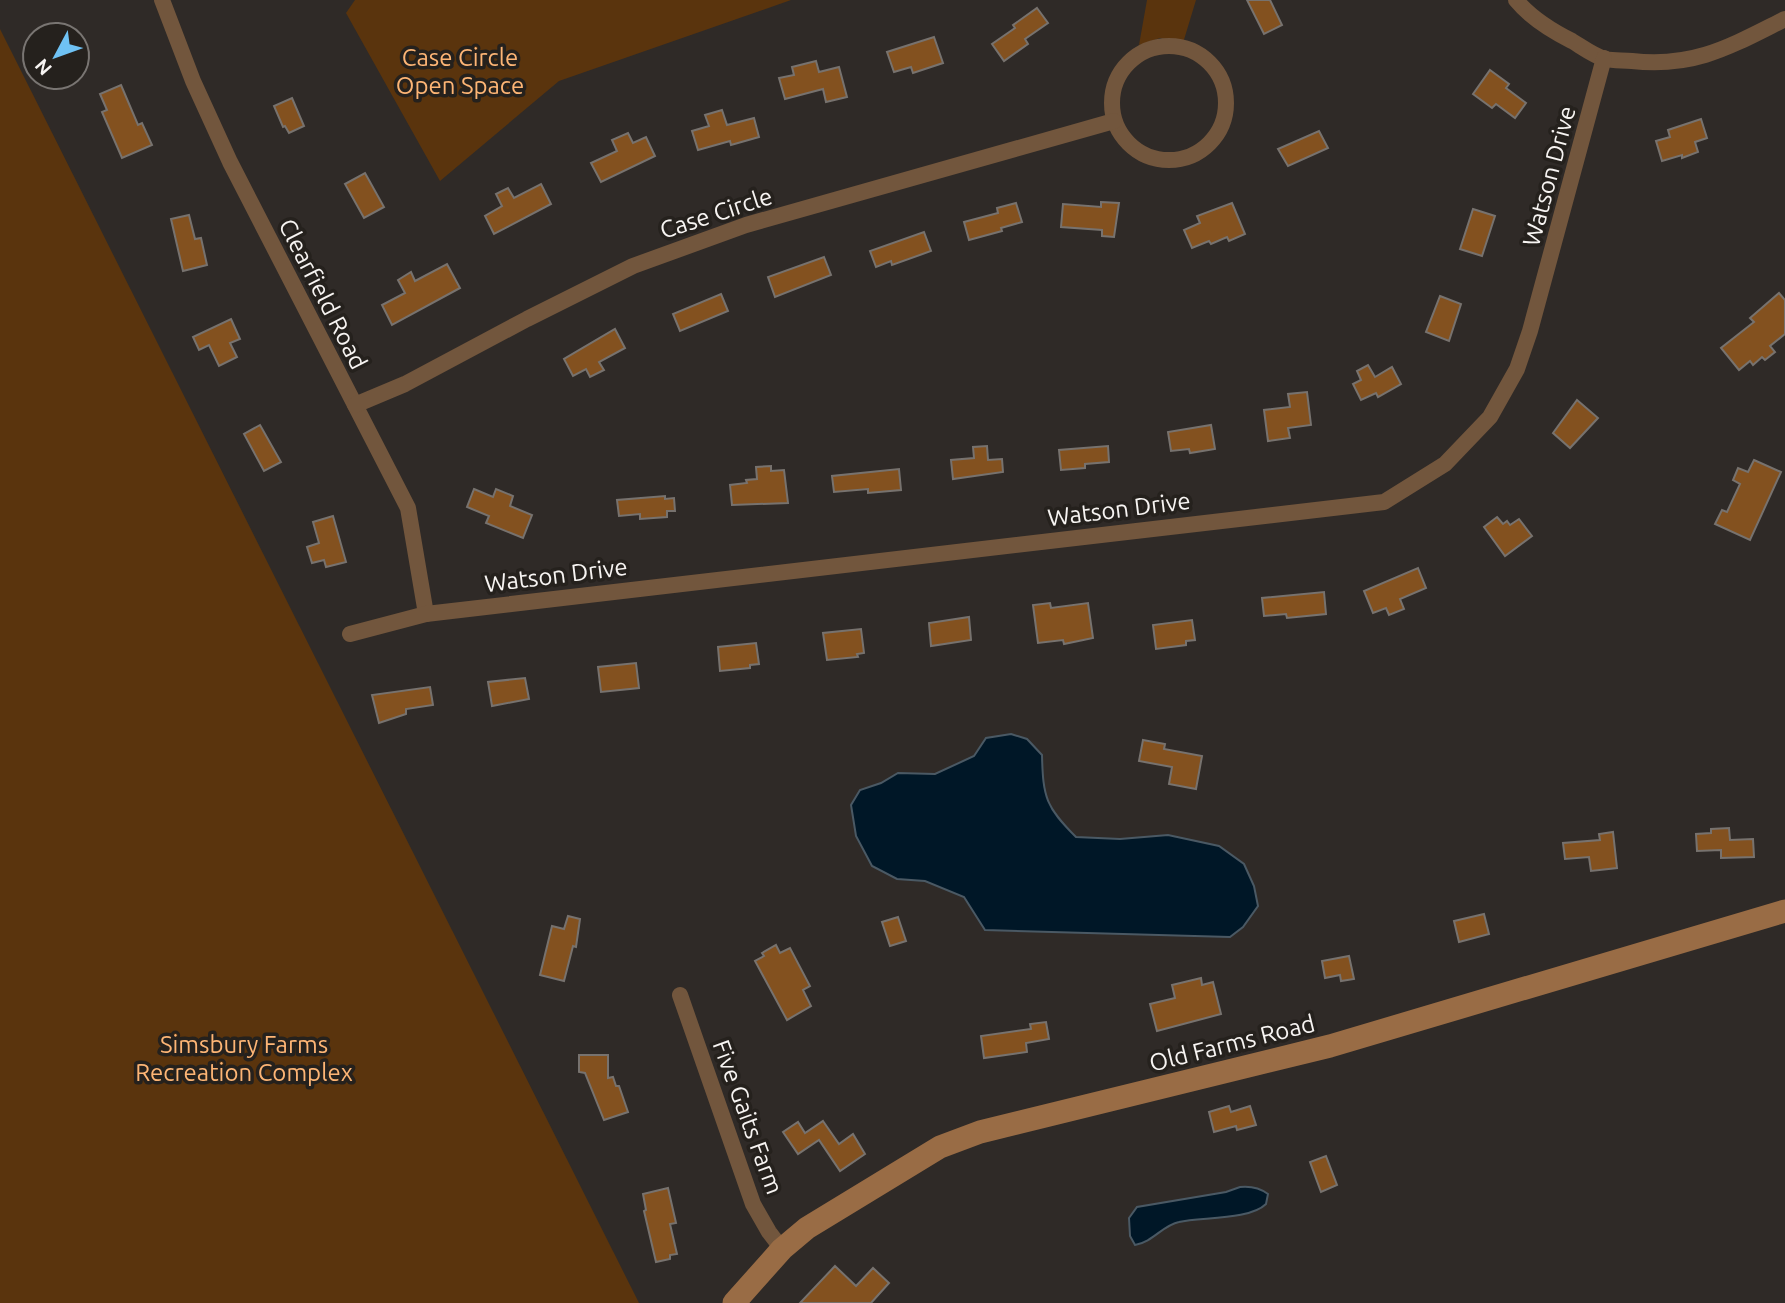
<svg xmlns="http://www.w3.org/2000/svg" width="1785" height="1303" viewBox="0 0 1785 1303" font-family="Ubuntu,sans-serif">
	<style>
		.green { fill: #5a340d }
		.water { fill: #001727; stroke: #4a5964; stroke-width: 2 }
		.building { fill: #83511f; stroke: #77726e; stroke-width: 2 }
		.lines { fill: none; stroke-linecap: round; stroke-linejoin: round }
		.street { stroke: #72563d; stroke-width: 16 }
		.secondary { stroke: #996c45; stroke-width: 23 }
		.labels { text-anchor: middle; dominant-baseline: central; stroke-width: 7; stroke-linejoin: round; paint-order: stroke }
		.park-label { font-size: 24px; fill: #fdb575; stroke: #25211d }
		.street-label { font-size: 24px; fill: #f7f4f2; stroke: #25211d }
	</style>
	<rect width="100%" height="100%" fill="#2f2a27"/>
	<!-- green -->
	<g class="green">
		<polygon points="355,0 791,0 559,81 440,181 346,13"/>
		<polygon points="1147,0 1196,0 1183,43 1160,38 1139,45"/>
		<polygon points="0,29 639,1303 0,1303"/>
	</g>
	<!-- water -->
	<g class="water">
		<path d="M1011,734L1027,739L1042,755C1043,798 1046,807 1076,837L1120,839L1168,835L1219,846L1244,864L1254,886L1258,906L1243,927L1230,937L985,930L964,897L925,881L897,879L872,866L856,836L851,805L860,790L881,783L898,773L935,774L974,756L986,738Z"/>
		<path d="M1240,1187C1250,1186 1260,1188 1268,1194L1266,1204C1250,1220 1202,1217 1179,1222C1163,1225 1153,1242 1135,1245L1130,1236L1129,1218L1137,1207L1226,1192Z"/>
	</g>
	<!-- building -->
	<g class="building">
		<polygon points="1247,0 1270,0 1282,25 1264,34"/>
		<polygon points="1037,8 1048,23 1025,39 1028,44 1004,61 992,44 1015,28 1013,25"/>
		<polygon points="934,37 943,63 913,73 911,67 894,72 887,52"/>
		<polygon points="816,61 819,72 839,67 847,97 826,102 823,89 785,99 779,78 794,75 792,67"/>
		<polygon points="1490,70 1509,84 1506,88 1526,103 1515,118 1496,104 1492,108 1473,94"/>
		<polygon points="121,85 138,125 142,123 152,145 122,158 102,112 107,110 100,94"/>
		<polygon points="292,98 304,126 289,133 285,126 283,127 274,106"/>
		<polygon points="722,110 727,125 754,118 759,137 731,145 730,141 698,150 692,131 709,126 705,115"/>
		<polygon points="1701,119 1707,138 1695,142 1698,152 1682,158 1682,155 1662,161 1656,141 1670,137 1668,130"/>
		<polygon points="1319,131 1328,148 1288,166 1278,149"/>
		<polygon points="628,133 633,143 646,137 655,156 601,182 591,163 617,151 612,140"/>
		<polygon points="365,173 384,207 364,218 345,184"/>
		<polygon points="541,184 551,204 494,234 485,216 502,206 496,194 508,188 514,198"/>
		<polygon points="1101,202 1119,203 1114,237 1102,236 1102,230 1061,227 1063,204 1101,207"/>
		<polygon points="1016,203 1022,222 1001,228 1002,231 969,240 964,222 998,213 997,208"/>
		<polygon points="1232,203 1245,234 1229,241 1227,237 1211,244 1209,241 1192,248 1184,230 1200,223 1197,216"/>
		<polygon points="1473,209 1495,216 1482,256 1460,249"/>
		<polygon points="189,215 195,239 201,238 207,265 183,271 171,219"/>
		<polygon points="924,232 931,251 892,265 891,261 876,267 870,251"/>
		<polygon points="824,257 831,275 775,297 768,277"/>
		<polygon points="447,264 460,288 392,325 382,305 405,293 398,280 411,272 415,281"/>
		<polygon points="1779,293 1785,300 1785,334 1770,346 1775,352 1765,360 1762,357 1753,365 1750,361 1739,370 1721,348 1754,322 1750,318"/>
		<polygon points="721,294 728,311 680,331 673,314"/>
		<polygon points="1440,296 1461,304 1449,341 1426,332"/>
		<polygon points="231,319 240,339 230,343 237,357 219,366 209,345 199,350 193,337"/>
		<polygon points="615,329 625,348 599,362 604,370 590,377 586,369 573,376 564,359"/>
		<polygon points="1368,365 1375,377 1392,367 1401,384 1378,397 1376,393 1361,400 1353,384 1361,380 1357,371"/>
		<polygon points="1307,392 1311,425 1288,428 1290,438 1268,441 1264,410 1290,407 1288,394"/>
		<polygon points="1577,400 1598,418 1570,448 1553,433"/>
		<polygon points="260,425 281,462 264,471 244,434"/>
		<polygon points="1211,425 1215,449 1190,453 1189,449 1171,451 1168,432"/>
		<polygon points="987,446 988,460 1002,459 1003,472 953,479 951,460 974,458 973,447"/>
		<polygon points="1108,446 1109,462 1085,464 1085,468 1061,470 1059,450"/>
		<polygon points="1754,460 1781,472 1750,540 1715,524 1722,510 1727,512 1740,484 1733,480 1738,468 1748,472"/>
		<polygon points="771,466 771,471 784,470 788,503 732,505 730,485 747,483 746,480 757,479 756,467"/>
		<polygon points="899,469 901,490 868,493 868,489 834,492 832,476"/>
		<polygon points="474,489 493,497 496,489 513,496 510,506 532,515 523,538 486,523 489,516 467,507"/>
		<polygon points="665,496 665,499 674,498 675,511 667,511 667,517 640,519 640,514 619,516 617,500"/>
		<polygon points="333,516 346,562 326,567 324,560 312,563 307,547 319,543 313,522"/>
		<polygon points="1497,517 1503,524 1507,521 1510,525 1519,519 1532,536 1505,556 1484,527"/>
		<polygon points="1418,568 1426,588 1400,599 1404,609 1389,615 1386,608 1373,613 1364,591"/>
		<polygon points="1324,592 1326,614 1287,618 1286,614 1264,616 1262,598"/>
		<polygon points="1050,603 1051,608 1088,603 1093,638 1064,644 1063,640 1038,643 1033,605"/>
		<polygon points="969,617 971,640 931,646 929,623"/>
		<polygon points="1192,620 1195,640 1186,641 1186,645 1156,649 1153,625"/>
		<polygon points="861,629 864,653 857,654 858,657 827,660 823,633"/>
		<polygon points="756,643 759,664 750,665 750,668 720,671 718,647"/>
		<polygon points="636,663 639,688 601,692 598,667"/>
		<polygon points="525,678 529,699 492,706 488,682"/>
		<polygon points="430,687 433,705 406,709 406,714 379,723 372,695"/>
		<polygon points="1143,740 1165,744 1164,749 1202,756 1196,789 1169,784 1172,767 1139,761"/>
		<polygon points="1729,828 1730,840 1753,839 1754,857 1721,858 1721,850 1697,851 1696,834 1711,833 1711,829"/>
		<polygon points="1613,832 1617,868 1591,871 1589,857 1565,859 1563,843 1600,840 1599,834"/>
		<polygon points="1484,914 1489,934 1459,942 1454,921"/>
		<polygon points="568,916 580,919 576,947 573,946 564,981 540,975 552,926 564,929"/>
		<polygon points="898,917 906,941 890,946 882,922"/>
		<polygon points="776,945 780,953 790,948 810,986 803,990 811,1006 787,1020 755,961 764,956 762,953"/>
		<polygon points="1349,956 1354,979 1341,981 1340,975 1325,978 1322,961"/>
		<polygon points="1201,978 1202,985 1213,982 1221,1014 1157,1031 1150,1004 1175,998 1172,985"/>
		<polygon points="1046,1022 1049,1039 1026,1043 1027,1052 984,1058 981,1036 1031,1029 1030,1024"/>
		<polygon points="579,1055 608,1055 608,1078 613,1077 616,1086 619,1086 628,1112 604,1120 585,1073 579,1072"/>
		<polygon points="1229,1106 1231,1112 1250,1106 1256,1125 1237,1130 1236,1126 1214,1132 1209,1112"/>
		<polygon points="823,1121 839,1144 853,1134 865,1154 840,1171 819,1140 798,1154 783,1132 798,1122 805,1133"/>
		<polygon points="1326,1156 1337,1185 1321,1192 1310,1162"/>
		<polygon points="668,1188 676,1223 670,1224 677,1254 670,1255 670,1259 656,1262 644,1211 646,1210 643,1194"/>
		<polygon points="835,1266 856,1286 873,1268 889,1283 871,1303 800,1303"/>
	</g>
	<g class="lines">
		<!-- street -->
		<g class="street">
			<polyline points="162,0 193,81 230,162 408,508 426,614"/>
			<path d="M1516,0C1530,17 1552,31 1572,41C1582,47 1594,56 1605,59C1614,61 1623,60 1632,61C1695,68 1731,46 1785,19"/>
			<circle cx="1169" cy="103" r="57"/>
			<polyline points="355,405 405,384 527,319 633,266 746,225 1114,121"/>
			<polyline points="350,634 426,614 1384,502 1445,464 1490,417 1517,369 1530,331 1604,58"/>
			<polyline points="680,995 753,1204 769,1232 782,1249"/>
		</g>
		<!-- secondary -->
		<polyline class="secondary" points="734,1303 782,1249 807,1228 940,1147 980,1132 1330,1046 1785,911"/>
	</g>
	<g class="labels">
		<!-- park labels -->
		<g class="park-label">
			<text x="460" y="57">Case Circle<tspan x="460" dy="28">Open Space</tspan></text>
			<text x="244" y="1044">Simsbury Farms<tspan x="244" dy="28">Recreation Complex</tspan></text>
		</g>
		<!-- street labels -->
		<g class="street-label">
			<text transform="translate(1549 176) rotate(-75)">Watson Drive</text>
			<text transform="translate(716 213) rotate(-18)">Case Circle</text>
			<text transform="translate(323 294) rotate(63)">Clearfield Road</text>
			<text transform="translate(1119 509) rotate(-7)">Watson Drive</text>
			<text transform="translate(556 575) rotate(-7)">Watson Drive</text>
			<text transform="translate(1232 1043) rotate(-14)">Old Farms Road</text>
			<text transform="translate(748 1117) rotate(70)">Five Gaits Farm</text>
		</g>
	</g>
	<!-- north arrow -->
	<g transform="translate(56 56) rotate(229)"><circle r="33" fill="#25211d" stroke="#797572" stroke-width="2"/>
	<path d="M0-5L12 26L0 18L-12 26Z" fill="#6fc2f4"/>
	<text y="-10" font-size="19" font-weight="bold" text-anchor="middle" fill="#f7f4f2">N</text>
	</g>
</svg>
